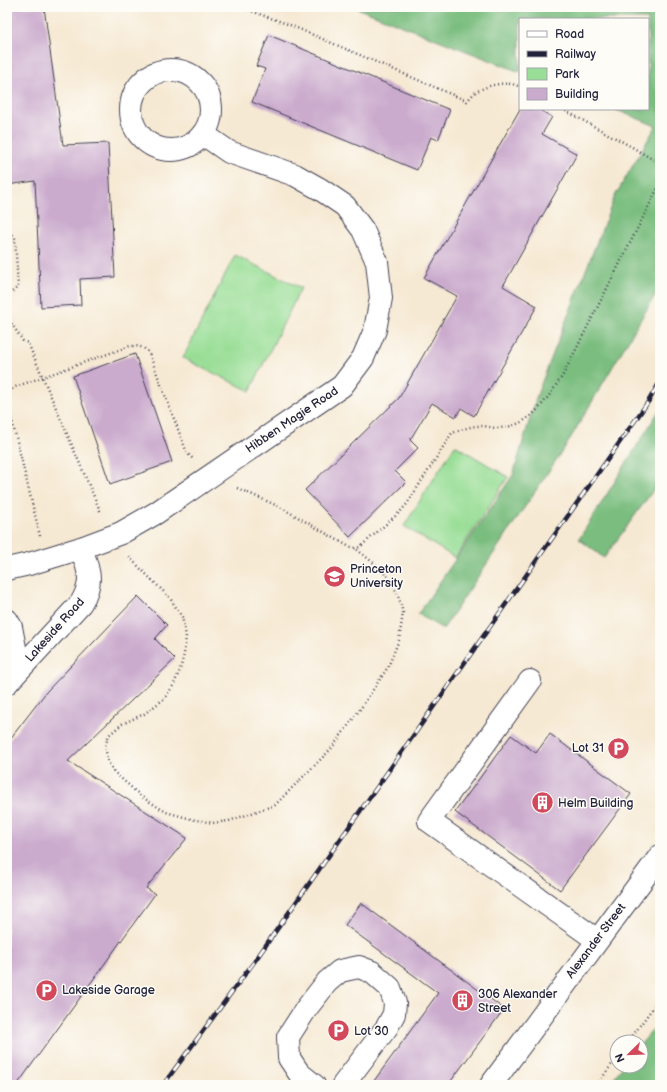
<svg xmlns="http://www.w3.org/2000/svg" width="667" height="1092" viewBox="0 0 667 1092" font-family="'Balsamiq Sans',sans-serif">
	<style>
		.green { fill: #99de96; stroke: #5e8068 }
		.forest { fill: #7abd7f; stroke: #4e705d }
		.building { fill: #caaacd }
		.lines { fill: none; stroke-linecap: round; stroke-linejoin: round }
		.minor-casing { stroke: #424052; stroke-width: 24 }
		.major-casing { stroke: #424052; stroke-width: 24 }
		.path { stroke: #424052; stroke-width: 2.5; stroke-dasharray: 1 3; stroke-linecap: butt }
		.minor { stroke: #fff; stroke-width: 22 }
		.major { stroke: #fff; stroke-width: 22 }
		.rail-casing { stroke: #22223b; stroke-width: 4.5 }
		.rail { stroke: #fdfcf7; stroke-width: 3; stroke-dasharray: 9; stroke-linecap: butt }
		.labels { text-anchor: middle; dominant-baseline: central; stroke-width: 3; stroke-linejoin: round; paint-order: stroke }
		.street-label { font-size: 12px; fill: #22223b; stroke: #fdfcf7 }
		.poi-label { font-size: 12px; fill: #22223b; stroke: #fdfcf7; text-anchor: start }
	</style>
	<rect width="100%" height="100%" fill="#fdfcf7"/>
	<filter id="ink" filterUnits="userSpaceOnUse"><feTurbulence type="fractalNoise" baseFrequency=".025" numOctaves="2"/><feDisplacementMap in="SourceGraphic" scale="8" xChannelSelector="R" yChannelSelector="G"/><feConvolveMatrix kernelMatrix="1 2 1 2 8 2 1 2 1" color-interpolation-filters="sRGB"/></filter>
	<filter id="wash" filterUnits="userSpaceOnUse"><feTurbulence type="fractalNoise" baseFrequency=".012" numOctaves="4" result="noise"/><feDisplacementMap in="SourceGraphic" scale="16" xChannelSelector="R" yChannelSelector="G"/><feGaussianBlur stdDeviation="0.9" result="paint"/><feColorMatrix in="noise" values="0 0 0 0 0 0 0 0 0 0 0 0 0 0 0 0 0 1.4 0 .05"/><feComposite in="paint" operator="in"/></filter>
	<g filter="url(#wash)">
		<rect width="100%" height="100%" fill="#f6e9d3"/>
		<!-- green -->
		<g class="green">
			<polygon points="235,255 301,288 250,391 183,358"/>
			<polygon points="455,445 508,477 455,558 404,526"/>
		</g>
		<!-- forest -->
		<g class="forest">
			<polygon points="354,7 660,7 660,287 567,444 443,629 418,614 513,475 538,392 615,196 656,126 614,109 648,109 648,19 520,19 520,72"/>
			<polygon points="660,409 660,481 604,558 579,539"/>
			<polygon points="660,1021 660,1085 608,1085 623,1066 641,1066 641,1044"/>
		</g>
		<g id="blocks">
			<!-- building -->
			<g class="building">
				<polygon points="7,7 44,7 63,145 108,143 115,277 80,279 81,305 41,307 35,181 7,185"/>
				<polygon points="269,35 450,110 438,140 431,137 417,170 252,102 265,69 256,66"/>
				<polygon points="520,109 538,109 552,117 542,134 577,154 503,286 537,306 474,416 461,408 456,417 432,403 410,440 418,448 395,471 406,482 350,537 305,490 399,398 457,296 424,278"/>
				<polygon points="135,354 172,462 110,484 73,376"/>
				<polygon points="138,596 167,625 155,639 175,659 68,761 187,838 146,888 155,894 17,1085 7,1085 7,743 47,691"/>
				<polygon points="550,734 631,794 560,890 455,812 511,735 536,753"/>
				<polygon points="361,903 504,1009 448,1085 371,1085 438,993 345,925"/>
			</g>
		</g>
	</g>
	<g filter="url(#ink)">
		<use href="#blocks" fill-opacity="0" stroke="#424052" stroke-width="1"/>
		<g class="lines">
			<defs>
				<g id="minor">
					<circle cx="171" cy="110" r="40"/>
					<polyline points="7,569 29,564 81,548 121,533 156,513 342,386 363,358 375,330 381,298 377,262 363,230 345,206 320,189 295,175 229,152 203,134"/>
					<polyline points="7,620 11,627 16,653 8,681"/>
					<polyline points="530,681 429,821 597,940"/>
					<path d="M7,683L81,603C94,581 89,571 81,548"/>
					<polyline points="314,1085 299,1073 289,1058 288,1037 306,1009 327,982 340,971 359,967 372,972 390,988 395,1003 394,1014 387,1027 343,1085"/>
				</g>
				<polyline id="major" points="491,1085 660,856"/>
			</defs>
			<!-- minor casing -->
			<use href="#minor" class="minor-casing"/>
			<!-- major casing -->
			<use href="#major" class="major-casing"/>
			<!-- path -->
			<g class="path">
				<path d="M237,7L243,8L290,25L467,101C470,98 473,94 476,92C487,85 508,80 520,87"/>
				<polyline points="562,109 632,147 657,162 660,173"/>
				<polyline points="7,229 15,237 18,287 7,296"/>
				<polyline points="7,317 23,341 28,343 101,513"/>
				<path d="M237,488L280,507L348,546L355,548L360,547L400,512L407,504L452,433C461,430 473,425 482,426C487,426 492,428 498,428C531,427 546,400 563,375L660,184"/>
				<path d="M40,536L8,404C7,396 8,392 15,387L130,346C138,346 143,346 149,353L187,453L193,459"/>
				<polyline points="129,557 170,598 182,617 186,636 184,654 180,670 173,686 164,699 144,714 122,724 109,735 105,746 108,762 114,772 142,797 166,812 191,819 213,823 229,821 275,805 331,749 361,708 388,667 399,640 403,613 399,598 391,580 375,564 355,548"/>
				<polyline points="628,1042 660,998"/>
				<polyline points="597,1085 617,1057"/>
			</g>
			<!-- minor -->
			<use href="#minor" class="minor"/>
			<!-- major -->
			<use href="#major" class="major"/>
			<defs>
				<polyline id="rail" points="163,1085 254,962 648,402 660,382"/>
			</defs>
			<!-- rail casing -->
			<use href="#rail" class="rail-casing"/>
			<!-- rail -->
			<use href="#rail" class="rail"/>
		</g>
	</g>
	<!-- icons -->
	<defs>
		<symbol id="university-disc" viewBox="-11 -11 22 22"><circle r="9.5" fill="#d1495b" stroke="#fdfcf7"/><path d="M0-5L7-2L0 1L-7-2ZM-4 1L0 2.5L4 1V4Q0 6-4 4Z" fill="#fff"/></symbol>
		<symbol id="parking-disc" viewBox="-11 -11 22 22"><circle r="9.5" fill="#d1495b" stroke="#fdfcf7"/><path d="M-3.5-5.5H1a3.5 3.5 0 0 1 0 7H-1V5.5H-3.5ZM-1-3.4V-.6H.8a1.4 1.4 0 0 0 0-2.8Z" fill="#fff"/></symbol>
		<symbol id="building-disc" viewBox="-11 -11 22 22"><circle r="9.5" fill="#d1495b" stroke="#fdfcf7"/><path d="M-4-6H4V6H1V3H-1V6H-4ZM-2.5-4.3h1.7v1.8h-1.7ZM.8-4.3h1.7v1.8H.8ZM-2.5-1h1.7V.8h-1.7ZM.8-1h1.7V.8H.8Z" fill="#fff"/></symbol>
	</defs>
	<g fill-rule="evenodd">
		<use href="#university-disc" x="322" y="564" width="25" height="25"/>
		<use href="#parking-disc" x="606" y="736" width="25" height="25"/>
		<use href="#building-disc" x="530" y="790" width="25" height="25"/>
		<use href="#parking-disc" x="34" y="978" width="25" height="25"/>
		<use href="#building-disc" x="450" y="988" width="25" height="25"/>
		<use href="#parking-disc" x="326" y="1018" width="25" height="25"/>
	</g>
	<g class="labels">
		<!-- street labels -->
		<g class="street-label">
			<text transform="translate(292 420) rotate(-34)">Hibben Magie Road</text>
			<text transform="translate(55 630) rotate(-48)">Lakeside Road</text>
			<text transform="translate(596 941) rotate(-53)">Alexander Street</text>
		</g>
		<!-- poi labels -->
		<g class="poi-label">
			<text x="350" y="569">Princeton<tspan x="350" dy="14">University</tspan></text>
			<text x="604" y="748" text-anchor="end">Lot 31</text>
			<text x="558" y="803">Helm Building</text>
			<text x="62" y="990">Lakeside Garage</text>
			<text x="478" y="994">306 Alexander<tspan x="478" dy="14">Street</tspan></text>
			<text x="354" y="1031">Lot 30</text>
		</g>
	</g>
	<!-- margin -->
	<rect width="667" height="1092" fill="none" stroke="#fdfcf7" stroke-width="24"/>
	<!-- legend -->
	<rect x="519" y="18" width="130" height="92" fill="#fdfcf7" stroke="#a5a5ac"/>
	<rect x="527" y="31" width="20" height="6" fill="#ffffff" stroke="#a5a5ac"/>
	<text x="555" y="38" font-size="12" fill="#22223b">Road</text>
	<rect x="527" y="51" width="20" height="6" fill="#22223b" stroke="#a5a5ac"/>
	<text x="555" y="58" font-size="12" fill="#22223b">Railway</text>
	<rect x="527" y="68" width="20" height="12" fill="#99de96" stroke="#a5a5ac"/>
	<text x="555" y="78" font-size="12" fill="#22223b">Park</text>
	<rect x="527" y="88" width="20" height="12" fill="#caaacd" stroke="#a5a5ac"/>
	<text x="555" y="98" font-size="12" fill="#22223b">Building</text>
	<!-- north arrow -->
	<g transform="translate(629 1054) rotate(247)"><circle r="19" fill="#fdfcf7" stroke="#a5a5ac"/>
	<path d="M0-3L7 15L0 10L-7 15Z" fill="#d1495b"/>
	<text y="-6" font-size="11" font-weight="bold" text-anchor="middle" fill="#22223b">N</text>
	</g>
</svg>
